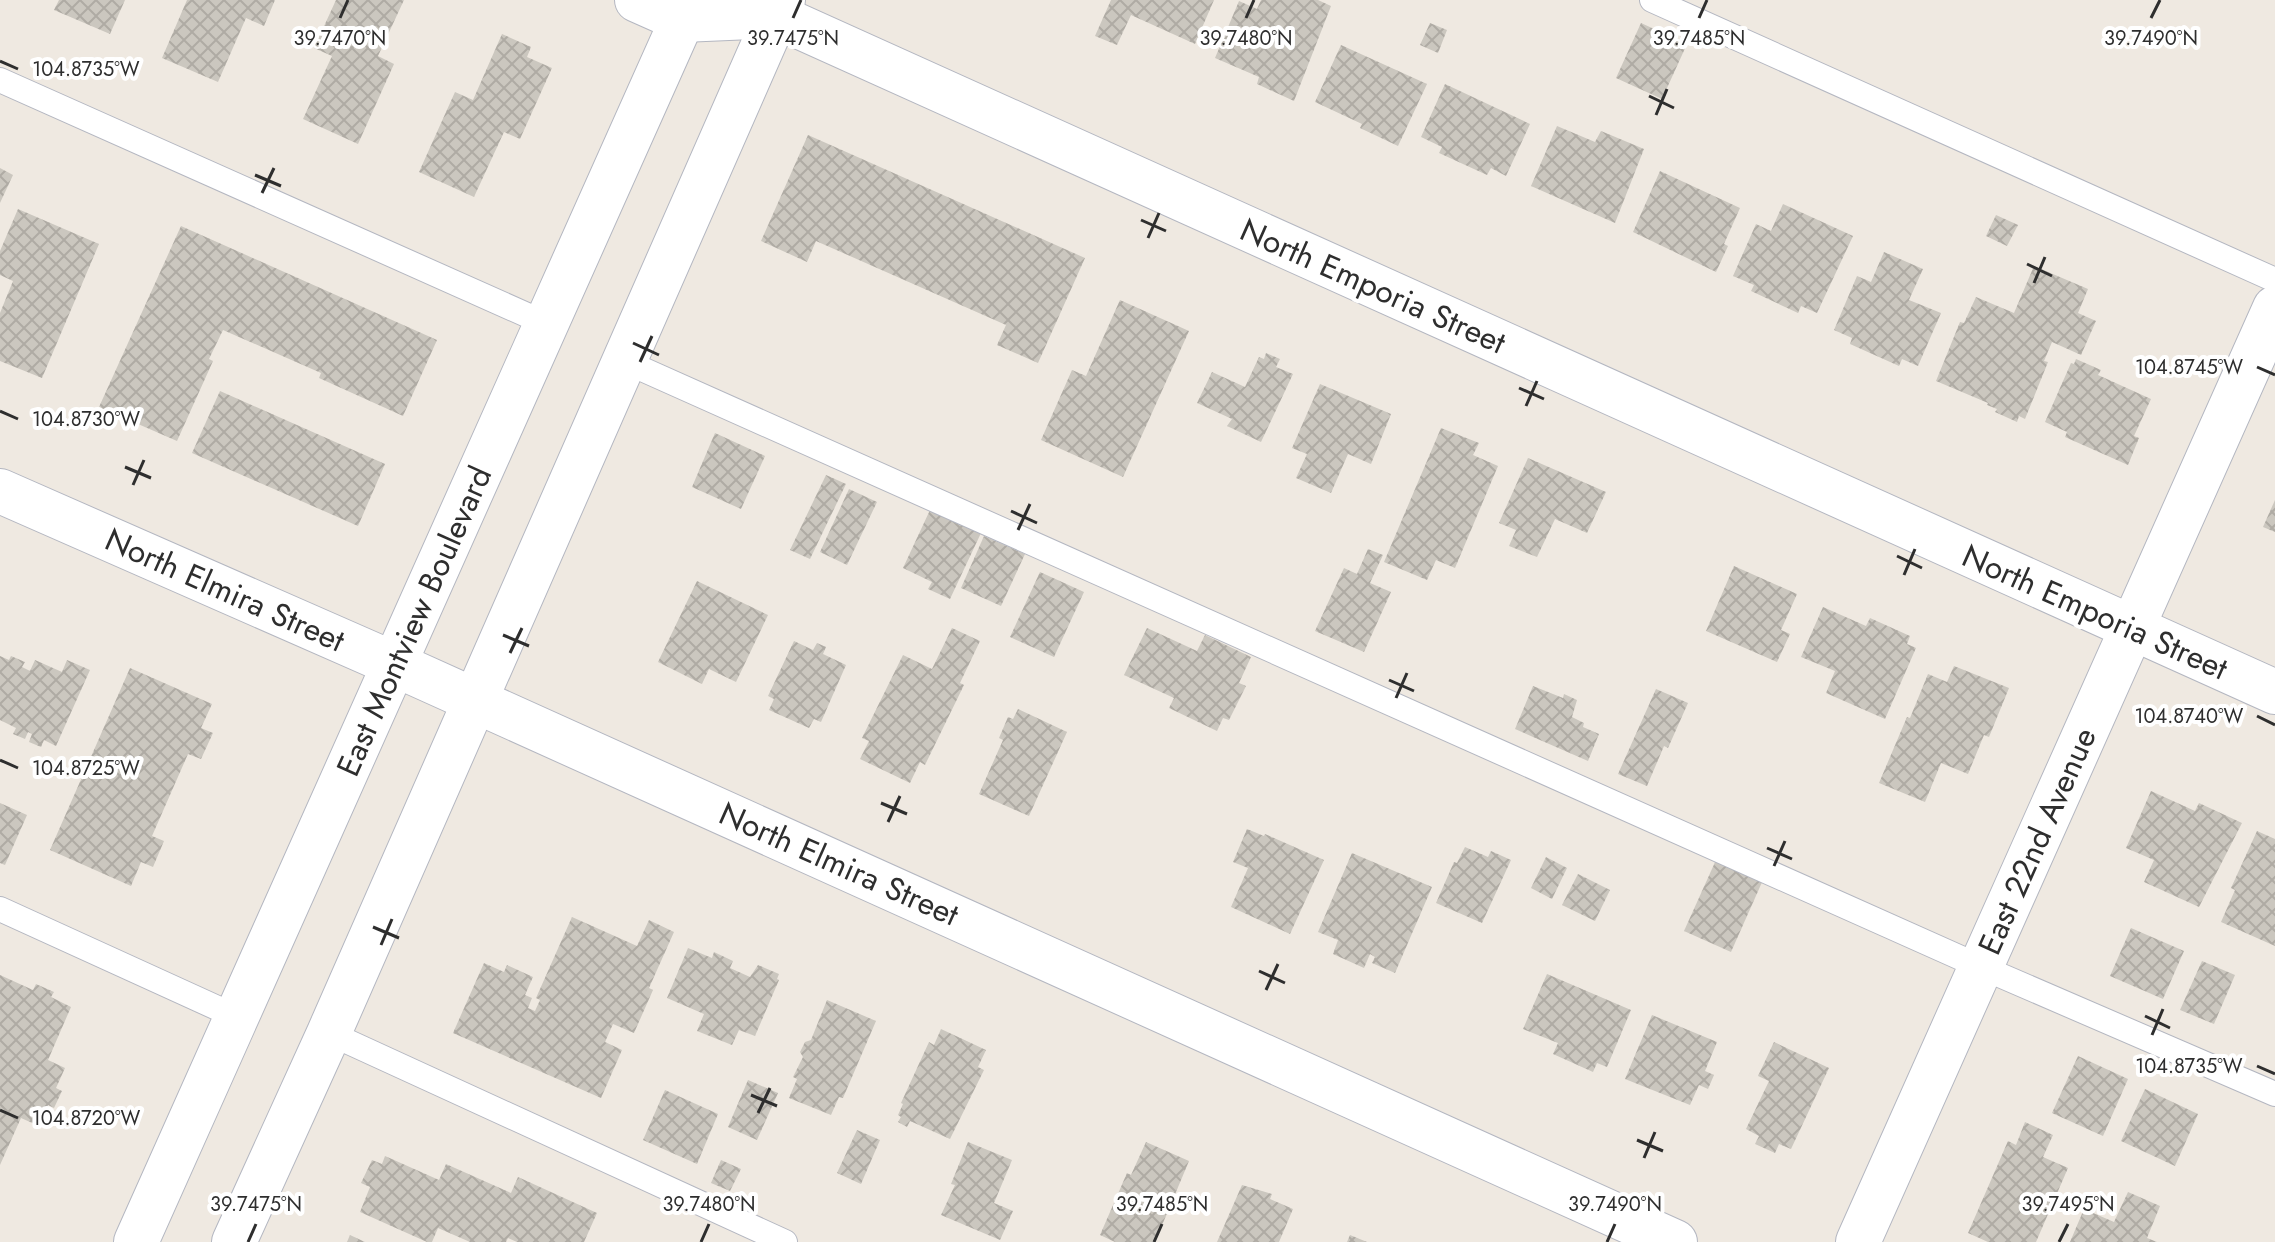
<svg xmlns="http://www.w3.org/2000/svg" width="2275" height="1242" viewBox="0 0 2275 1242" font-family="Jost,sans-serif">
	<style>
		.building { fill: url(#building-cross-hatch) }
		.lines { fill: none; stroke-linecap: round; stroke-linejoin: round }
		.lane-casing { stroke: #b4b7c1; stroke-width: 26 }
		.street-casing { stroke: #b4b7c1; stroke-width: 46 }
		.secondary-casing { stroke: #b4b7c1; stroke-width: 46 }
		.lane { stroke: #fff; stroke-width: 24 }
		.street { stroke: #fff; stroke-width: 44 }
		.secondary { stroke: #fff; stroke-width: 44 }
		.ticks { fill: none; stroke: #2e2e2e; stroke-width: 3 }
		.labels { text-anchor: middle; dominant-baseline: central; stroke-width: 8; stroke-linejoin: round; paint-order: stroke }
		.street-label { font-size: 32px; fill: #2e2e2e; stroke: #fff }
		.ticks-label { font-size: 20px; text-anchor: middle; fill: #2e2e2e; stroke: #fff; stroke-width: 8; stroke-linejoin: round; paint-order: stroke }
	</style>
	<defs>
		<pattern id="building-cross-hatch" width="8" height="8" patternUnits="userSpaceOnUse" patternTransform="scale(2)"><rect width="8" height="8" fill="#cbc7bf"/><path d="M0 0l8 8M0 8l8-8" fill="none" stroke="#afaba4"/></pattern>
	</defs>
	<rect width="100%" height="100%" fill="#efe9e1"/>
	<!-- building -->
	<g class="building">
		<polygon points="59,0 125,0 110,34 54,10"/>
		<polygon points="187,0 275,0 264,26 246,18 218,82 162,58"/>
		<polygon points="336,0 404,0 378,56 394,64 358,144 303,119 332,56 314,48"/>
		<polygon points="1111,0 1214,0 1195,44 1131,15 1117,45 1095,36"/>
		<polygon points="1261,0 1318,0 1331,6 1294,101 1257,84 1259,77 1215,58 1239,1 1257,9"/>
		<polygon points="1430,23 1447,30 1438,53 1420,45"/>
		<polygon points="1641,23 1687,44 1662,99 1616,78"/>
		<polygon points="502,34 531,47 527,57 552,68 520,139 504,132 474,197 419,172 455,92 473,100"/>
		<polygon points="1341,45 1427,84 1398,146 1360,128 1362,124 1315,102"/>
		<polygon points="1445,84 1530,124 1506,176 1491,168 1487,175 1439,153 1442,147 1421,137"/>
		<polygon points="1557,126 1595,142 1601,131 1644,149 1615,223 1531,186"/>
		<polygon points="808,135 1085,258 1038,363 997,345 1006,325 816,241 807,262 761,241"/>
		<polygon points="0,168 13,175 0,203"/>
		<polygon points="1660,171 1740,208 1724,244 1728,246 1716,272 1633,232"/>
		<polygon points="1783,204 1853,236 1817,313 1801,306 1798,313 1751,291 1754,285 1733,276 1756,224 1771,231"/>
		<polygon points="18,209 99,244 42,378 0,361 0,313 13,281 0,275 0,251"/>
		<polygon points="1996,215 2018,225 2007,246 1986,236"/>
		<polygon points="181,226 437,340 403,416 319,378 321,373 223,330 209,359 213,361 177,441 99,407"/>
		<polygon points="1884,252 1923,269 1909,300 1941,313 1918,366 1902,359 1899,366 1850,344 1852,338 1834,330 1857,276 1871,282"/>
		<polygon points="2034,266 2088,289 2078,313 2096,321 2081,355 2052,342 2044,361 2048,362 2025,419 2019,416 2017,422 1995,412 1997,409 1987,405 1988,403 1936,381 1960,322 1964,323 1976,297 2014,313"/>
		<polygon points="1120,300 1189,331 1123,477 1041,440 1072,370 1086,376"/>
		<polygon points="1266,353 1280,359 1276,367 1293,374 1261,442 1227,426 1232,419 1197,403 1212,372 1245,387 1259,357 1264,359"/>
		<polygon points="2076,359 2101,370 2098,375 2151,399 2134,436 2139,438 2128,465 2065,437 2067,432 2045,422 2071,363 2074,364"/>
		<polygon points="1320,384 1391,414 1371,464 1348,454 1331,493 1296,478 1307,454 1292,448"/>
		<polygon points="220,391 385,464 358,526 192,453"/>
		<polygon points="1441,428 1479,443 1473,455 1498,466 1455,568 1436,560 1427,580 1384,562"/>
		<polygon points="715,433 765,456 741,509 692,487"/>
		<polygon points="1528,458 1606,492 1587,533 1555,519 1537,557 1509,546 1516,530 1499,523"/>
		<polygon points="826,475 846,484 810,559 790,550"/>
		<polygon points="849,489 877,502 847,565 820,552"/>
		<polygon points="2275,500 2275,532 2263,527"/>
		<polygon points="930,510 981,533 950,599 928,589 932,582 903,568"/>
		<polygon points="984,536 1025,554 1001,606 961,588"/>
		<polygon points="1368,549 1383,555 1370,583 1391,592 1364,652 1315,631 1344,568 1357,574"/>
		<polygon points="1734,566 1797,594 1781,630 1790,634 1777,662 1706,631"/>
		<polygon points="1040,572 1084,592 1054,657 1010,637"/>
		<polygon points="697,581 768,615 736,682 709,669 702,684 658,662"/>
		<polygon points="1823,607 1866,626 1870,618 1910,636 1907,644 1916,648 1885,719 1826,693 1835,671 1801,657"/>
		<polygon points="952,628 980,641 960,683 964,685 925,765 920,762 910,783 860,759 869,741 862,738 903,655 932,669"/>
		<polygon points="1147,628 1197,651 1205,635 1251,657 1239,683 1246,686 1229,720 1223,718 1217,731 1169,708 1174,698 1124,675"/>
		<polygon points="794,641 813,650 817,643 826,647 823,654 846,665 821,722 814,719 809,728 769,710 774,699 768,696"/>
		<polygon points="0,656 9,660 11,656 25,662 22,667 30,671 35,660 62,672 67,660 90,670 56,746 44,740 41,747 29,742 32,734 28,732 25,739 13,734 16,728 0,720"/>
		<polygon points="1954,666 2009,688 1989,737 1984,735 1968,774 1941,763 1925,802 1879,783 1907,717 1910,718 1928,674 1947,682"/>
		<polygon points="130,668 212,704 201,728 213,733 201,759 188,754 152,836 164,841 153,867 141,862 131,886 50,850"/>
		<polygon points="1533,686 1563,698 1564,694 1577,700 1572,717 1584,723 1583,727 1599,734 1588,761 1515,729"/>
		<polygon points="1656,689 1688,703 1668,748 1664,746 1647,786 1618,774"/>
		<polygon points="1018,709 1067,732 1029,816 979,794 1003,740 999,738 1008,717 1013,719"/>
		<polygon points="2151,791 2195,811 2199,803 2242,823 2199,907 2144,882 2154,860 2126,848"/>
		<polygon points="0,803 27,815 5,865 0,863"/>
		<polygon points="1247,829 1264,836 1265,834 1324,860 1290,934 1231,907 1248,868 1233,862"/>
		<polygon points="2257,831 2275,839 2275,946 2221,922 2235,890 2231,888"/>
		<polygon points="1465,847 1488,857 1491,851 1511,860 1482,923 1436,903 1454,862 1457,863"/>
		<polygon points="1352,853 1432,887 1395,973 1372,963 1375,957 1370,954 1364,968 1333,954 1338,940 1318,932"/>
		<polygon points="1546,857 1567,868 1552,899 1531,888"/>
		<polygon points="1716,860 1763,880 1731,952 1684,931"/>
		<polygon points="1578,874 1610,890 1595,921 1562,905"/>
		<polygon points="572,917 637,946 649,920 674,932 649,988 653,990 634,1033 613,1024 605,1042 622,1050 601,1098 453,1033 484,963 504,972 507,965 533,977 525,995 532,998 528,1008 535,1011 540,1000 536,998"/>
		<polygon points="2131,928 2184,951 2163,999 2110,976"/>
		<polygon points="688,948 712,958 714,952 733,961 730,968 750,977 758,965 779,974 777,979 779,980 755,1036 739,1030 732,1045 697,1031 704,1014 667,998"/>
		<polygon points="2202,961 2235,975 2214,1024 2180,1010"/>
		<polygon points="1547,974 1631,1010 1607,1067 1597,1063 1593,1072 1553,1054 1558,1043 1523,1029"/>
		<polygon points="0,975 33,990 36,984 54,992 51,997 71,1007 48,1060 65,1068 56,1088 62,1091 54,1108 48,1105 39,1126 21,1118 0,1165"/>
		<polygon points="827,1000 876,1021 843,1098 839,1097 831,1115 789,1098 797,1079 793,1077 803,1057 800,1052 805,1042 811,1040"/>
		<polygon points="1652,1015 1717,1042 1705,1071 1714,1075 1708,1089 1699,1085 1690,1105 1625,1079"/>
		<polygon points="941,1029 986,1050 978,1067 984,1070 950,1139 910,1121 907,1127 898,1122 901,1117 898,1115 903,1104 901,1103 929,1042 934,1045"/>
		<polygon points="1774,1042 1829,1068 1791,1149 1779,1144 1775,1153 1755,1144 1759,1136 1746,1129 1769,1081 1758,1076"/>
		<polygon points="2078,1056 2128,1079 2103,1136 2052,1113"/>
		<polygon points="748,1080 778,1093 757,1140 728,1127"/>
		<polygon points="2145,1089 2198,1114 2175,1166 2121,1141"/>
		<polygon points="665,1090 718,1114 697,1164 643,1140"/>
		<polygon points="2025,1122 2053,1135 2043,1157 2068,1168 2036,1242 1988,1242 1968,1233 2008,1141 2016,1145"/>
		<polygon points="857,1130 880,1140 861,1184 837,1173"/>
		<polygon points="968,1142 1012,1160 994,1203 1013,1211 1000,1240 941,1215 955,1185 951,1184"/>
		<polygon points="1146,1142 1189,1161 1155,1242 1115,1242 1100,1235 1127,1173 1131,1175"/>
		<polygon points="385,1156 439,1180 446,1164 511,1193 518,1177 597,1213 584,1242 517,1242 508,1238 506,1242 470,1242 438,1228 432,1242 427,1242 360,1212 370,1187 361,1183 372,1160 382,1164"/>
		<polygon points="721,1160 741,1169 730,1191 711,1183"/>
		<polygon points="1242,1185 1272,1194 1270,1199 1293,1209 1279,1242 1217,1242"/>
		<polygon points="2128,1192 2160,1206 2147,1238 2157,1242 2070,1242 2084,1209 2114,1222"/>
		<polygon points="350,1235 365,1242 347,1242"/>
		<polygon points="1350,1235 1367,1242 1347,1242"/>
	</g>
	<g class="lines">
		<defs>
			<g id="lane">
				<polyline points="1652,0 2275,280"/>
				<polyline points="0,80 547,324"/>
				<polyline points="624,361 1981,967 2275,1094"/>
				<polyline points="0,909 237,1017"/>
				<polyline points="329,1033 785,1242"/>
			</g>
			<g id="street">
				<polyline points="776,16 2275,692"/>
				<polyline points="0,491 394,664 1675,1242"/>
				<polyline points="1858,1242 2275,308"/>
			</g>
			<g id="secondary">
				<polyline points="637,0 682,20 776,16"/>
				<polyline points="136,1242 691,0"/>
				<polyline points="234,1242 329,1033 783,0"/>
			</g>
		</defs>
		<!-- lane casing -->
		<use href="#lane" class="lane-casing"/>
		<!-- street casing -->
		<use href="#street" class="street-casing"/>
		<!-- secondary casing -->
		<use href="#secondary" class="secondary-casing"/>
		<!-- lane -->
		<use href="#lane" class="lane"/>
		<!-- street -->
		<use href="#street" class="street"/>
		<!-- secondary -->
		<use href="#secondary" class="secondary"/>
	</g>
	<!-- ticks -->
	<path class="ticks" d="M340,18L348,0M793,18L801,0M1246,18L1254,0M1699,18L1707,0M2151,18L2160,0M0,61L18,69M1649,96L1674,108M1656,115L1667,89M255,175L281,186M262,193L274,168M1141,220L1166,231M1148,238L1159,213M2027,264L2052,276M2034,283L2045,257M633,343L659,355M640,362L652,336M2257,367L2275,375M1519,388L1544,399M1526,406L1537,381M0,411L18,419M125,467L151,478M133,485L144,460M1011,511L1037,523M1018,530L1030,504M1897,556L1922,568M1904,575L1915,549M503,635L529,646M510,653L522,628M1389,680L1414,691M1396,698L1407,673M2257,716L2275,725M0,760L18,768M881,803L907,814M888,822L900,796M1767,848L1792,859M1774,866L1785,841M373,927L399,938M381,945L392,919M1259,971L1285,983M1266,990L1278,964M2145,1016L2170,1028M2152,1035L2163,1009M2257,1066L2275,1074M751,1095L777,1106M0,1110L18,1118M758,1113L770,1088M1637,1140L1663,1151M1644,1158L1655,1132M248,1242L256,1224M701,1242L709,1224M1154,1242L1162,1224M1607,1242L1615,1224M2059,1242L2068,1224"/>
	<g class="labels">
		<!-- street labels -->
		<g class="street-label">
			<text transform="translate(1373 286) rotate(24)">North Emporia Street</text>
			<text transform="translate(225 590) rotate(24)">North Elmira Street</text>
			<text transform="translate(2095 612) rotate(24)">North Emporia Street</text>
			<text transform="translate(414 621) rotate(-66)">East Montview Boulevard</text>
			<text transform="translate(2037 841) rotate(-66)">East 22nd Avenue</text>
			<text transform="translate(839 864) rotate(24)">North Elmira Street</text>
		</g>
	</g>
	<g class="ticks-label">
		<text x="793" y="45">39.7475°N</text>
		<text x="1699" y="45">39.7485°N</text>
		<text x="2151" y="45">39.7490°N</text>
		<text x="340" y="45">39.7470°N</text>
		<text x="1246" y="45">39.7480°N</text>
		<text x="86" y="76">104.8735°W</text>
		<text x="2189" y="374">104.8745°W</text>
		<text x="86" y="426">104.8730°W</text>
		<text x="2189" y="723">104.8740°W</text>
		<text x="86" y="775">104.8725°W</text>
		<text x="2189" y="1073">104.8735°W</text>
		<text x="86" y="1125">104.8720°W</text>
		<text x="256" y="1211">39.7475°N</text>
		<text x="709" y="1211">39.7480°N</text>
		<text x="1162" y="1211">39.7485°N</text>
		<text x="1615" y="1211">39.7490°N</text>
		<text x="2068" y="1211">39.7495°N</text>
	</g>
</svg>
